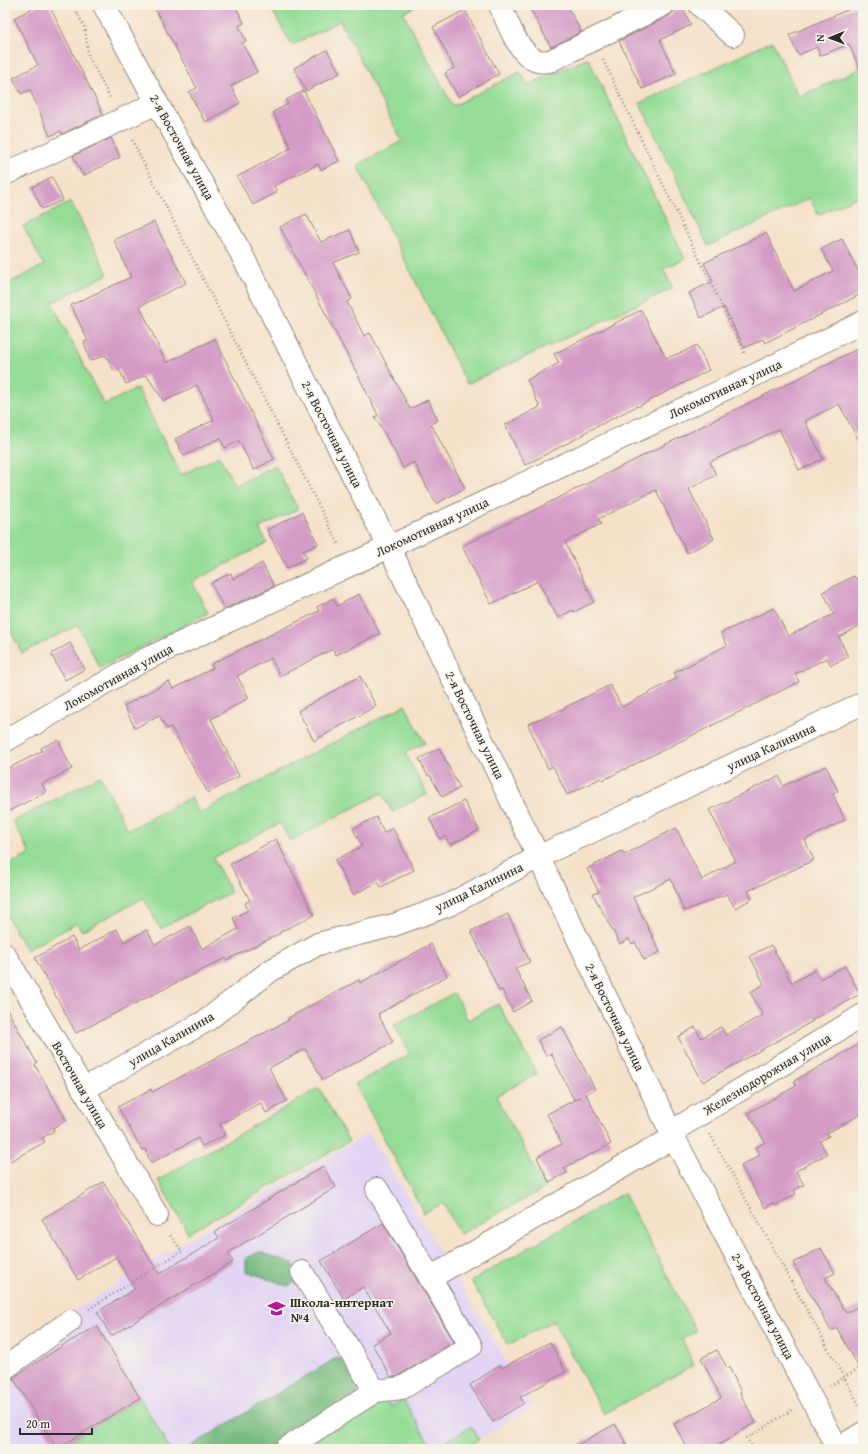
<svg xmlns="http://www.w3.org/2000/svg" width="868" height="1454" viewBox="0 0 868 1454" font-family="'Gentium Book Plus',serif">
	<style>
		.built { fill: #e1d4f4 }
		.green { fill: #95dd97; stroke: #608461 }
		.forest { fill: #78bc80; stroke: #527456 }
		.building { fill: #d49bc7 }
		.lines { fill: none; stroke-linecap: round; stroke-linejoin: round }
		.minor-casing { stroke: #90867a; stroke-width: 24 }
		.path { stroke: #90867a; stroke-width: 2.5; stroke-dasharray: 1 3; stroke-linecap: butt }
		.minor { stroke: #fff; stroke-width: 22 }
		.labels { text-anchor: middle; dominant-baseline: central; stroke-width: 3; stroke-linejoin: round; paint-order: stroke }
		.street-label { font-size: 13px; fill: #2b2b2b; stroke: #f7f3e8 }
		.poi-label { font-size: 13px; font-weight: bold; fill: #2b2b2b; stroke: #f7f3e8; text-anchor: start }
	</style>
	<rect width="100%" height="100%" fill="#f7f3e8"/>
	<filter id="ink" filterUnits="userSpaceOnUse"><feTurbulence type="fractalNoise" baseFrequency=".025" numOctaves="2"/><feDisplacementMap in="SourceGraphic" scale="8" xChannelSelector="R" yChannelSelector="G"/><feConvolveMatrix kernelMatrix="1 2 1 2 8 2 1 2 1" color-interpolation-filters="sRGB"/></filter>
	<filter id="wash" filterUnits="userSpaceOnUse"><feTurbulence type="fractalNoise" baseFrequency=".012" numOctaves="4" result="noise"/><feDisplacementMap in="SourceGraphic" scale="16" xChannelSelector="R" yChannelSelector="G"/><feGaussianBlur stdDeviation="0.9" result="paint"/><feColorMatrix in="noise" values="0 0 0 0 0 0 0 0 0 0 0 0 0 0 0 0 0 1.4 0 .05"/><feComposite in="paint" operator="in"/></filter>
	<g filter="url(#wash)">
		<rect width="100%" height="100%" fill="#f5e1c9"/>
		<!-- built -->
		<polygon class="built" points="369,1133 533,1406 463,1449 5,1449 5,1355 174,1248"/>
		<!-- green -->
		<g class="green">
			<polygon points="269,5 418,5 403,13 453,106 520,72 528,85 588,58 685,259 663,269 673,288 467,384 357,165 402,141 340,21 292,45"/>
			<polygon points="772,41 799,97 863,67 863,194 818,215 810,198 708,246 640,103"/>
			<polygon points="71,202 108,274 52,303 104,405 137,388 181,475 219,456 235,486 275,465 298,509 259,528 267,543 192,582 208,613 100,668 78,625 22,653 5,620 5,285 44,265 23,226"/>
			<polygon points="405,705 425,743 405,753 427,794 392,812 382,793 290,841 280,823 213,858 231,892 160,929 144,898 82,931 77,923 26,950 5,913 5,867 30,854 13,821 100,776 128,830 191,797 199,813"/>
			<polygon points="454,993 468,1020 498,1004 537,1074 496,1096 545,1188 460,1234 443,1203 424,1213 355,1084 410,1054 394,1025"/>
			<polygon points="319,1088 349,1141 188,1233 158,1180"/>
			<polygon points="624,1193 696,1331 682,1339 694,1365 604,1414 553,1321 508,1345 471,1281"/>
			<polygon points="384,1396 391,1407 403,1399 433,1449 300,1449"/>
			<polygon points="140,1398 170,1449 57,1449"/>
			<polygon points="471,1426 479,1439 463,1449 434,1449"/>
		</g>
		<!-- forest -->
		<g class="forest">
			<polygon points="259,1252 293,1263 299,1280 288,1286 246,1271 246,1258"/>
			<polygon points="336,1358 348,1361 360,1384 356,1396 270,1449 186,1449"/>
		</g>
		<g id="blocks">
			<!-- building -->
			<g class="building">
				<polygon points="39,5 49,5 103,114 62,134 61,131 50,136 30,90 21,94 13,78 38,65 14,18"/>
				<polygon points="153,5 235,5 244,23 239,26 246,41 242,43 257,72 231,86 240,103 205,122 189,92 197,88"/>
				<polygon points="528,5 567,5 581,32 551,47"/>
				<polygon points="859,5 863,5 863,77 849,44 820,56 817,47 798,55 789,35"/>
				<polygon points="682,6 691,25 660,40 676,74 642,89 619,41 669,16 674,11"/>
				<polygon points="465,10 499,74 458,97 445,73 454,68 433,27"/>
				<polygon points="327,50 340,73 306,91 294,68"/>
				<polygon points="304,91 339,161 321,170 318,164 274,186 277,192 253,205 237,177 291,148 273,112 288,104 286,100"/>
				<polygon points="111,138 120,157 83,176 73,156"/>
				<polygon points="52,177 63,200 42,209 32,187"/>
				<polygon points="306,214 321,242 350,230 359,252 333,263 352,299 347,302 364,336 370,333 410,409 428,400 438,420 431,424 465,488 436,504 414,462 403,468 397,456 375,417 378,415 360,379 280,227"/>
				<polygon points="154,222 186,283 140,306 166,363 215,339 274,459 254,470 239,441 225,448 220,438 184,456 175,439 214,420 197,385 164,401 146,375 126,384 119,369 114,371 106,355 90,361 84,342 88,341 71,305 131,277 114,240"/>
				<polygon points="766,233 794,291 833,271 821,249 842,239 863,280 863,293 765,343 763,339 744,348 724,307 701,318 689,293 713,281 704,263"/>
				<polygon points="641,310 666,358 683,352 697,345 709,370 637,407 637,406 584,433 585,434 525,465 505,425 540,407 527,380 559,363 554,354"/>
				<polygon points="857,349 863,359 863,448 839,404 805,421 823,459 799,470 779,429 710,462 716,475 689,489 714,539 687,553 656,490 598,519 601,524 565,542 594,602 574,612 573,610 558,618 538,581 491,604 462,546"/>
				<polygon points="302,512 318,544 303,551 307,558 287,568 267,530"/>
				<polygon points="262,563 274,586 224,609 211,583 231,573 233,579"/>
				<polygon points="854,576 856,579 863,576 863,624 839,637 848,657 831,665 827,658 795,674 799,682 603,780 601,778 567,795 553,766 548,769 528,724 552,714 610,685 622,707 677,678 674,673 727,645 721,633 774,608 788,636 834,614 823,592"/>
				<polygon points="359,594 380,634 336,655 333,649 280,676 271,658 237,676 249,698 211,719 239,776 208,793 171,727 167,729 159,715 135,728 124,706 169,681 173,689 213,668 211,664 319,611 317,607 333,598 337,606"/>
				<polygon points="70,643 85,669 65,680 51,654"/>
				<polygon points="360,676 376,706 314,741 298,711"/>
				<polygon points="58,740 72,769 42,784 46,792 5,813 5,770 42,751 41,748"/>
				<polygon points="439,748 460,788 442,797 430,775 428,776 419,759"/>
				<polygon points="826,766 838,791 833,794 845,820 805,840 814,860 748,891 752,899 735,908 727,894 684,911 671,879 633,897 660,952 644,960 635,942 632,944 629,939 620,944 593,894 599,892 587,869 622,851 624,855 676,828 702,880 736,861 709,810 779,776 783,786"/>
				<polygon points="464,801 479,830 450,845 445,836 440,839 429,818"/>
				<polygon points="376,817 384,833 393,828 414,870 381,887 378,882 353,895 335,860 362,846 353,829"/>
				<polygon points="276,839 314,915 280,932 281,933 227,960 226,958 76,1033 35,958 72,937 79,950 117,929 124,942 147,930 155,945 190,926 202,949 238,929 233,918 248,910 245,903 250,900 230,864"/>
				<polygon points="508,914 530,962 515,968 532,1001 513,1012 502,990 499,991 471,931"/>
				<polygon points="431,944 447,976 378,1014 393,1042 323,1080 305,1049 269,1068 287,1101 266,1113 261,1103 220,1124 225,1135 202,1146 198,1138 151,1163 145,1149 142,1150 118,1107 151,1089 152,1092 289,1020 288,1018 359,980 360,983"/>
				<polygon points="771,945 792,983 815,970 820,979 845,966 860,994 812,1020 813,1021 703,1082 678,1037 695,1027 701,1038 721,1027 726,1035 763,1015 750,992 764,984 750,956"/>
				<polygon points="5,1006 37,1063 35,1065 66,1120 53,1128 54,1131 42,1138 45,1142 5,1164"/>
				<polygon points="562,1027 595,1089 586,1094 611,1144 564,1168 567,1173 549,1182 537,1157 562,1144 547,1114 580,1097 574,1100 551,1053 546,1056 538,1040"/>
				<polygon points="863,1042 863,1113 827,1133 829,1136 820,1141 827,1154 796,1171 804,1185 794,1190 796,1194 774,1206 773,1203 765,1208 741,1166 760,1155 755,1148 765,1142 748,1113 796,1086 794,1081"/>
				<polygon points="323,1166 336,1187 228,1253 233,1262 111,1336 97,1312 135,1289 116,1257 78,1280 42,1219 103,1182 159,1274 219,1238 215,1232"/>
				<polygon points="383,1223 454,1342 398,1376 391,1377 372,1344 391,1333 363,1287 344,1299 321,1261"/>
				<polygon points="821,1248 835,1273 825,1278 846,1313 863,1304 863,1375 837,1328 831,1331 793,1263"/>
				<polygon points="97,1326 140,1398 57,1449 13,1378 62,1346"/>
				<polygon points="550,1342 566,1372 520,1397 524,1403 493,1422 470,1385 500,1365 502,1368"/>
				<polygon points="717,1350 727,1368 729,1367 741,1392 740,1393 756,1423 735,1434 736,1435 712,1449 688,1449 674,1424 721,1398 701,1358"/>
				<polygon points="615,1424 629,1449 570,1449"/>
			</g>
		</g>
	</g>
	<g filter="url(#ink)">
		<use href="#blocks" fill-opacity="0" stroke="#90867a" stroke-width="1"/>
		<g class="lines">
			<defs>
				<g id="minor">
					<polyline points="104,5 157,103 241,253 389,547 671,1132 838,1449"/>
					<path d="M500,5C507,21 519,56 538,61C541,62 546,61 550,61L663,5"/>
					<polyline points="700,5 733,35"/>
					<polyline points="5,174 157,103"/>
					<polyline points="5,741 144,660 389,547 755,375 863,322"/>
					<polyline points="5,955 157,1215"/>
					<polyline points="83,1089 206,1021 270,971 318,944 394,925 449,905 538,857 863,703"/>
					<polyline points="671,1132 863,1015"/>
					<polyline points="430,1278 674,1137"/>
					<polyline points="5,1368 70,1321"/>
					<polyline points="375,1391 402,1388 471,1346 377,1189"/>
					<polyline points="286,1449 375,1391 302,1272"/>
					<polyline points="837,1449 863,1433"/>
				</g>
			</defs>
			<!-- minor casing -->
			<use href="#minor" class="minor-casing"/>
			<!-- path -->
			<g class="path">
				<polyline points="73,5 85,28 88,55 110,98"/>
				<polyline points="603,60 745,354"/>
				<polyline points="132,140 339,545"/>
				<polyline points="710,1134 862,1410"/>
				<polyline points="89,1309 182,1251 169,1234"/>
				<polyline points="830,1386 863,1366"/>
				<polyline points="753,1449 747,1438 792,1410"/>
			</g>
			<!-- minor -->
			<use href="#minor" class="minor"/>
		</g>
	</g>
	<!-- icons -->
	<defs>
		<symbol id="school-bare" viewBox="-9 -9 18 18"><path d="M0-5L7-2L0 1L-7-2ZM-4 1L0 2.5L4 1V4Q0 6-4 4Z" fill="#b5179e" stroke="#f7f3e8" stroke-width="2.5" paint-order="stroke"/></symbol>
	</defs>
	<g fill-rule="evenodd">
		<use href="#school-bare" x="264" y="1296" width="25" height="25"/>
	</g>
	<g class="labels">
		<!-- street labels -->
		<g class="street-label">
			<text transform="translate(182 147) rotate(61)">2-я Восточная улица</text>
			<text transform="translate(725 389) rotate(-25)">Локомотивная улица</text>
			<text transform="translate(332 434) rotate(63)">2-я Восточная улица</text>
			<text transform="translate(432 527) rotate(-25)">Локомотивная улица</text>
			<text transform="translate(118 677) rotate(-29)">Локомотивная улица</text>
			<text transform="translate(475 725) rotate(64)">2-я Восточная улица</text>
			<text transform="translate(771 747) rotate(-25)">улица Калинина</text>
			<text transform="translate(479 887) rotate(-26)">улица Калинина</text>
			<text transform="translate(615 1017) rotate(64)">2-я Восточная улица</text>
			<text transform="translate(171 1039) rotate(-30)">улица Калинина</text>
			<text transform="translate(767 1074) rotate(-31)">Железнодорожная улица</text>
			<text transform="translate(80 1085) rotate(60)">Восточная улица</text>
			<text transform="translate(763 1306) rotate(62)">2-я Восточная улица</text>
		</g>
		<!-- poi labels -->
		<g class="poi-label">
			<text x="290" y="1302">Школа-интернат<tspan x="290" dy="15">№4</tspan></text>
		</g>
	</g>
	<!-- margin -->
	<rect width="868" height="1454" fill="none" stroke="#f7f3e8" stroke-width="20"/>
	<!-- north arrow -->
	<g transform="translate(830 38) rotate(269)" stroke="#f7f3e8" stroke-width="3" paint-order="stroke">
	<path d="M0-3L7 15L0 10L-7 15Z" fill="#2b2b2b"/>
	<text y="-6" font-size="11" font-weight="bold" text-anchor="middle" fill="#2b2b2b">N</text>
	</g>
	<!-- scale -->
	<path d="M20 1428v6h72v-6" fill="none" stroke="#2b2b2b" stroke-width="2"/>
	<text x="26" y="1428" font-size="12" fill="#2b2b2b" stroke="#f7f3e8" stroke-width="3" paint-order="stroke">20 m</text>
</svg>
